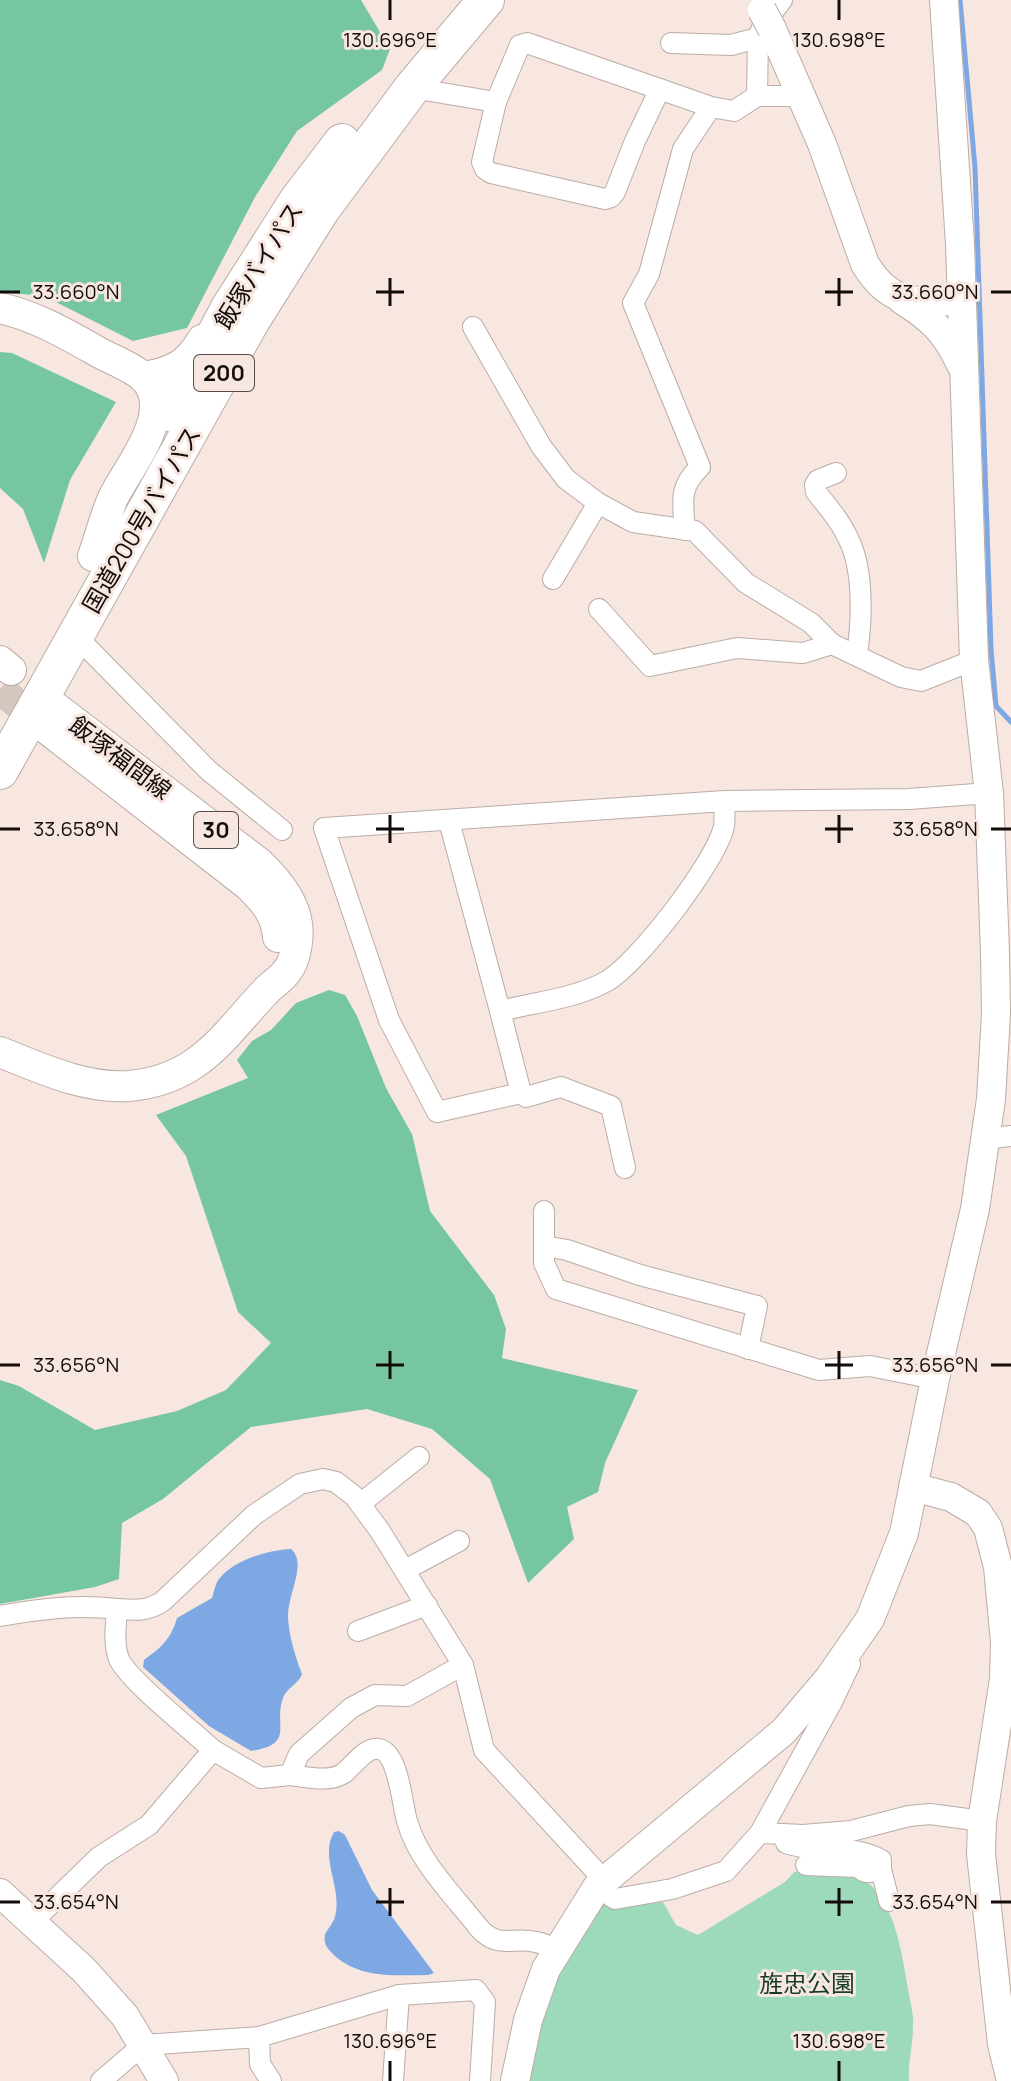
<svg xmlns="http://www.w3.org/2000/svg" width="1011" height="2081" viewBox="0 0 1011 2081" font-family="Manrope,'Noto Sans JP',sans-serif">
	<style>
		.green { fill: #9dd9bb }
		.forest { fill: #75c6a1 }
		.water { fill: #7ea8e3 }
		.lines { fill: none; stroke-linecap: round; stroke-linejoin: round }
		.stream { stroke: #7ea8e3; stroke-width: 5 }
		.primary-tunnel { stroke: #d5c6c0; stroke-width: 30; stroke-dasharray: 30 15; stroke-linecap: butt }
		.street-casing { stroke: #bbaca6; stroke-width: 22 }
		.secondary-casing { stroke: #bbaca6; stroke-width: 30 }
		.primary-casing { stroke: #bbaca6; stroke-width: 32 }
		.highway-casing { stroke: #bbaca6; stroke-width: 38 }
		.street { stroke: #fff; stroke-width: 20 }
		.secondary { stroke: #fff; stroke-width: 28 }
		.primary { stroke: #fff; stroke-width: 30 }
		.highway { stroke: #fff; stroke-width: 36 }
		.secondary-bridge-casing { stroke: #bbaca6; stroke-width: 30; stroke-linecap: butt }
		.secondary-bridge { stroke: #fff; stroke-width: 28 }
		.ticks { fill: none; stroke: #120d0b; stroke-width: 3 }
		.labels { text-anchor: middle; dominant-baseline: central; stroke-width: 6; stroke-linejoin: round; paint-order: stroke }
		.shield { fill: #f7e7e0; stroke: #574e4b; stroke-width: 2 }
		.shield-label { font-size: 22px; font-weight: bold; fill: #120d0b }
		.street-label { font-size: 24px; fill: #120d0b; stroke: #f7e7e0 }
		.park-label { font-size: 24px; fill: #183c2c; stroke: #f7e7e0 }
		.ticks-label { font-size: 20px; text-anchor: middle; fill: #120d0b; stroke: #f7e7e0; stroke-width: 6; stroke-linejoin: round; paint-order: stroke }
	</style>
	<rect width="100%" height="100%" fill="#f7e7e0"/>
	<!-- green -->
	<path class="green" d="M813,1870C828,1871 847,1870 861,1878C895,1897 902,1955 908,1989C910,2001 914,2014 913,2026C913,2045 908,2062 909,2081H527L548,1986L598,1897L619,1907L663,1902L676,1925L698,1935L785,1882L794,1872Z"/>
	<!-- forest -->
	<g class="forest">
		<polygon points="0,0 361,0 390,49 382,70 297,131 255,197 187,328 133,341 44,296 0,292"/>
		<polygon points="0,352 12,353 116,402 70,480 44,563 23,509 0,488"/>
		<polygon points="329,990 345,995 357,1016 386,1088 412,1134 430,1211 494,1295 506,1329 502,1358 638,1390 605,1463 598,1492 567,1507 574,1539 528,1583 490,1479 432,1429 367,1409 251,1427 163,1499 122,1523 119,1579 95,1587 0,1604 0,1380 19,1386 95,1430 177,1411 226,1390 271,1343 238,1312 186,1156 156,1115 248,1078 237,1060 252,1041 271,1030 296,1003"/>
	</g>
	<!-- water -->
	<g class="water">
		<path d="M291,1549C308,1563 287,1595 288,1617C289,1636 295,1656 302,1674C298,1685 287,1687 283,1698C273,1725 296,1744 251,1751L209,1726L143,1667L144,1660C162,1647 171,1639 177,1618L212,1598C214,1592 215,1584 219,1579C234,1560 268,1550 291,1549Z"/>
		<path d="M339,1831L345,1835L372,1890L434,1973L428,1975C396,1975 361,1979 335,1956C328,1949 323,1945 325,1934C328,1929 333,1923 335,1917C343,1889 319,1857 334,1832Z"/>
	</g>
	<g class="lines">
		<!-- stream -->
		<polyline class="stream" points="960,0 975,167 991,649 996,706 1011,722"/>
		<!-- primary-tunnel -->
		<polyline class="primary-tunnel" points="0,689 47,729"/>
		<defs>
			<g id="street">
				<polyline points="671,43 731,45 758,38"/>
				<polyline points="412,88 496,102 482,162 485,169 491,173 605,199 611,197 615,192 635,141 660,89"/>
				<polyline points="757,96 758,38 763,25 782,0"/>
				<polyline points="496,102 520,45 527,43 711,107 734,111 757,96 803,96"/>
				<polyline points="473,327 541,446 566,479 598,503 633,522 695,531 746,583 811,623 832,644"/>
				<path d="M836,473L818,480L815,485L816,492C828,507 841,522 849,540C864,571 862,621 857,654"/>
				<path d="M685,530C683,502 678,488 700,467L633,303L649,274L683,149L711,107"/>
				<polyline points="553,579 598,503"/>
				<polyline points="599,609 650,666 737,648 803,653 832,644 901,677 921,681 974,660"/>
				<polyline points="75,635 209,771 282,830"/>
				<path d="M725,801C724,809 725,818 724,826C717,861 638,963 607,981C578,998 532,1003 500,1011L521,1093L437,1112L389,1020L324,828L725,801L909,799L989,793"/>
				<polyline points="449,821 500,1011"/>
				<polyline points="521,1093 526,1097 561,1087 611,1106 625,1168"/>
				<polyline points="985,1139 1011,1136"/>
				<polyline points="544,1211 544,1263 556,1289 819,1370 870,1366 935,1379"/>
				<polyline points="544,1246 567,1250 640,1275 757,1306 748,1349"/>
				<polyline points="360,1504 419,1457"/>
				<polyline points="405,1570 459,1541"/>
				<path d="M117,1609C135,1610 147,1612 163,1601L254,1515L300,1484L323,1479L336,1482L354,1496L380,1531L463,1665"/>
				<path d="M0,1616C40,1609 76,1604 117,1609C116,1625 113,1643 119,1659C127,1679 194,1732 213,1750"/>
				<polyline points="358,1631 427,1605"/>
				<path d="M290,1775C307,1777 329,1783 344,1773C353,1766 366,1746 379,1749C399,1753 402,1805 407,1821C418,1861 454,1896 479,1928C499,1950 512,1936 536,1942C543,1943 550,1947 556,1949"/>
				<polyline points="760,1833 832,1702 850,1664"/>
				<path d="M786,1843C817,1854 852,1843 881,1860V1869C872,1872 865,1875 858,1867L806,1865"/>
				<polyline points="881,1869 889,1901"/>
				<polyline points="597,1887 615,1899 672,1889 726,1871 760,1833 803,1835 851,1831 909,1816 930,1814 982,1821"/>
				<polyline points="32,1922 99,1857 149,1825 213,1750 261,1778 290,1775 299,1754 351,1708 375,1695 407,1696 463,1665 484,1750 604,1880"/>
				<polyline points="259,2037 260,2064 271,2081"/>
				<polyline points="101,2081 143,2045 259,2037 399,1995 476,1990 485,2002 480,2081"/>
				<polyline points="393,2081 399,1995"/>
			</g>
			<g id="secondary">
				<path d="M772,29L822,144L865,264C891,307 917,302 962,301"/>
				<path d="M902,300C932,319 946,332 961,365"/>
				<polyline points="913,1487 951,1497 978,1513 988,1528 998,1567 1005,1642 1004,1679 982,1821 981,1854 1002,2044 1011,2081"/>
				<polyline points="0,1893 84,1970 125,2016 164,2081"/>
				<polyline points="515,2081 528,2020 546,1969 597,1887 784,1731 829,1678 870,1619 904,1533 935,1379 975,1209 991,1099 996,1014 995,952 989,793 974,660 960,244 944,0"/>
			</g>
			<g id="primary">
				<path d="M0,308C36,316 68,335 100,353C113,360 132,367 143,377C178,410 128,467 113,498C105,516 100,537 93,556"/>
				<path d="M143,377C171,373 188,365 202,340"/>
				<polyline points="0,661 11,670"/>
				<path d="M47,729L248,885C264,901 276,913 278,937"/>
				<path d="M0,1052C40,1068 85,1089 129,1086C151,1084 174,1077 192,1065C221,1046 241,1017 265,992C272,984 282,979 287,971C296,960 299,937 297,924C294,900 276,879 259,863L55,707"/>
			</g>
			<g id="highway">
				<polyline points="173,414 229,308 297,201 342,142"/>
				<polyline points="0,771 252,320 322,209 412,88 486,0"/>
			</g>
		</defs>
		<!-- street casing -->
		<use href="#street" class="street-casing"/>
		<!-- secondary casing -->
		<use href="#secondary" class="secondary-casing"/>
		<!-- primary casing -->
		<use href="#primary" class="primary-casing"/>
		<!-- highway casing -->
		<use href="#highway" class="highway-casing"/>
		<!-- street -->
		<use href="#street" class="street"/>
		<!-- secondary -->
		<use href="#secondary" class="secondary"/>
		<!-- primary -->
		<use href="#primary" class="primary"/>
		<!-- highway -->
		<use href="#highway" class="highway"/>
		<defs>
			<polyline id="secondary-bridge" points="762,10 772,29"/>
		</defs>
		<!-- secondary-bridge casing -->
		<use href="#secondary-bridge" class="secondary-bridge-casing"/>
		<!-- secondary-bridge -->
		<use href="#secondary-bridge" class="secondary-bridge"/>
	</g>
	<!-- ticks -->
	<path class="ticks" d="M390,0V20M839,0V20M390,278V306M839,278V306M0,292H20M376,292H404M825,292H853M991,292H1011M390,815V843M839,815V843M0,829H20M376,829H404M825,829H853M991,829H1011M390,1351V1379M839,1351V1379M0,1365H20M376,1365H404M825,1365H853M991,1365H1011M390,1888V1916M839,1888V1916M0,1902H20M376,1902H404M825,1902H853M991,1902H1011M390,2061V2081M839,2061V2081"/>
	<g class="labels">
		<!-- shield labels -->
		<g class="shield">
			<rect x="194" y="355" width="60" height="36" rx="6"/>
			<rect x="194" y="812" width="44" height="36" rx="6"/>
		</g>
		<g class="shield-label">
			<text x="224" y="373">200</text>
			<text x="216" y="830">30</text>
		</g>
		<!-- street labels -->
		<g class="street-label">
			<text transform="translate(258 265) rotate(-58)">飯塚バイパス</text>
			<text transform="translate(141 519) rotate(-60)">国道200号バイパス</text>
			<text transform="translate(121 757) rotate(37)">飯塚福間線</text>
		</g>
		<!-- park labels -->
		<g class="park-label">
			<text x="807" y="1982">旌忠公園</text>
		</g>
	</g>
	<g class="ticks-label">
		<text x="390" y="47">130.696°E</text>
		<text x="839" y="47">130.698°E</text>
		<text x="76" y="299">33.660°N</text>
		<text x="935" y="299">33.660°N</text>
		<text x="76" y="836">33.658°N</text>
		<text x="935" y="836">33.658°N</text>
		<text x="76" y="1372">33.656°N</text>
		<text x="935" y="1372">33.656°N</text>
		<text x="76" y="1909">33.654°N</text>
		<text x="935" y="1909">33.654°N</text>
		<text x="390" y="2048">130.696°E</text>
		<text x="839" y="2048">130.698°E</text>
	</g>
</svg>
